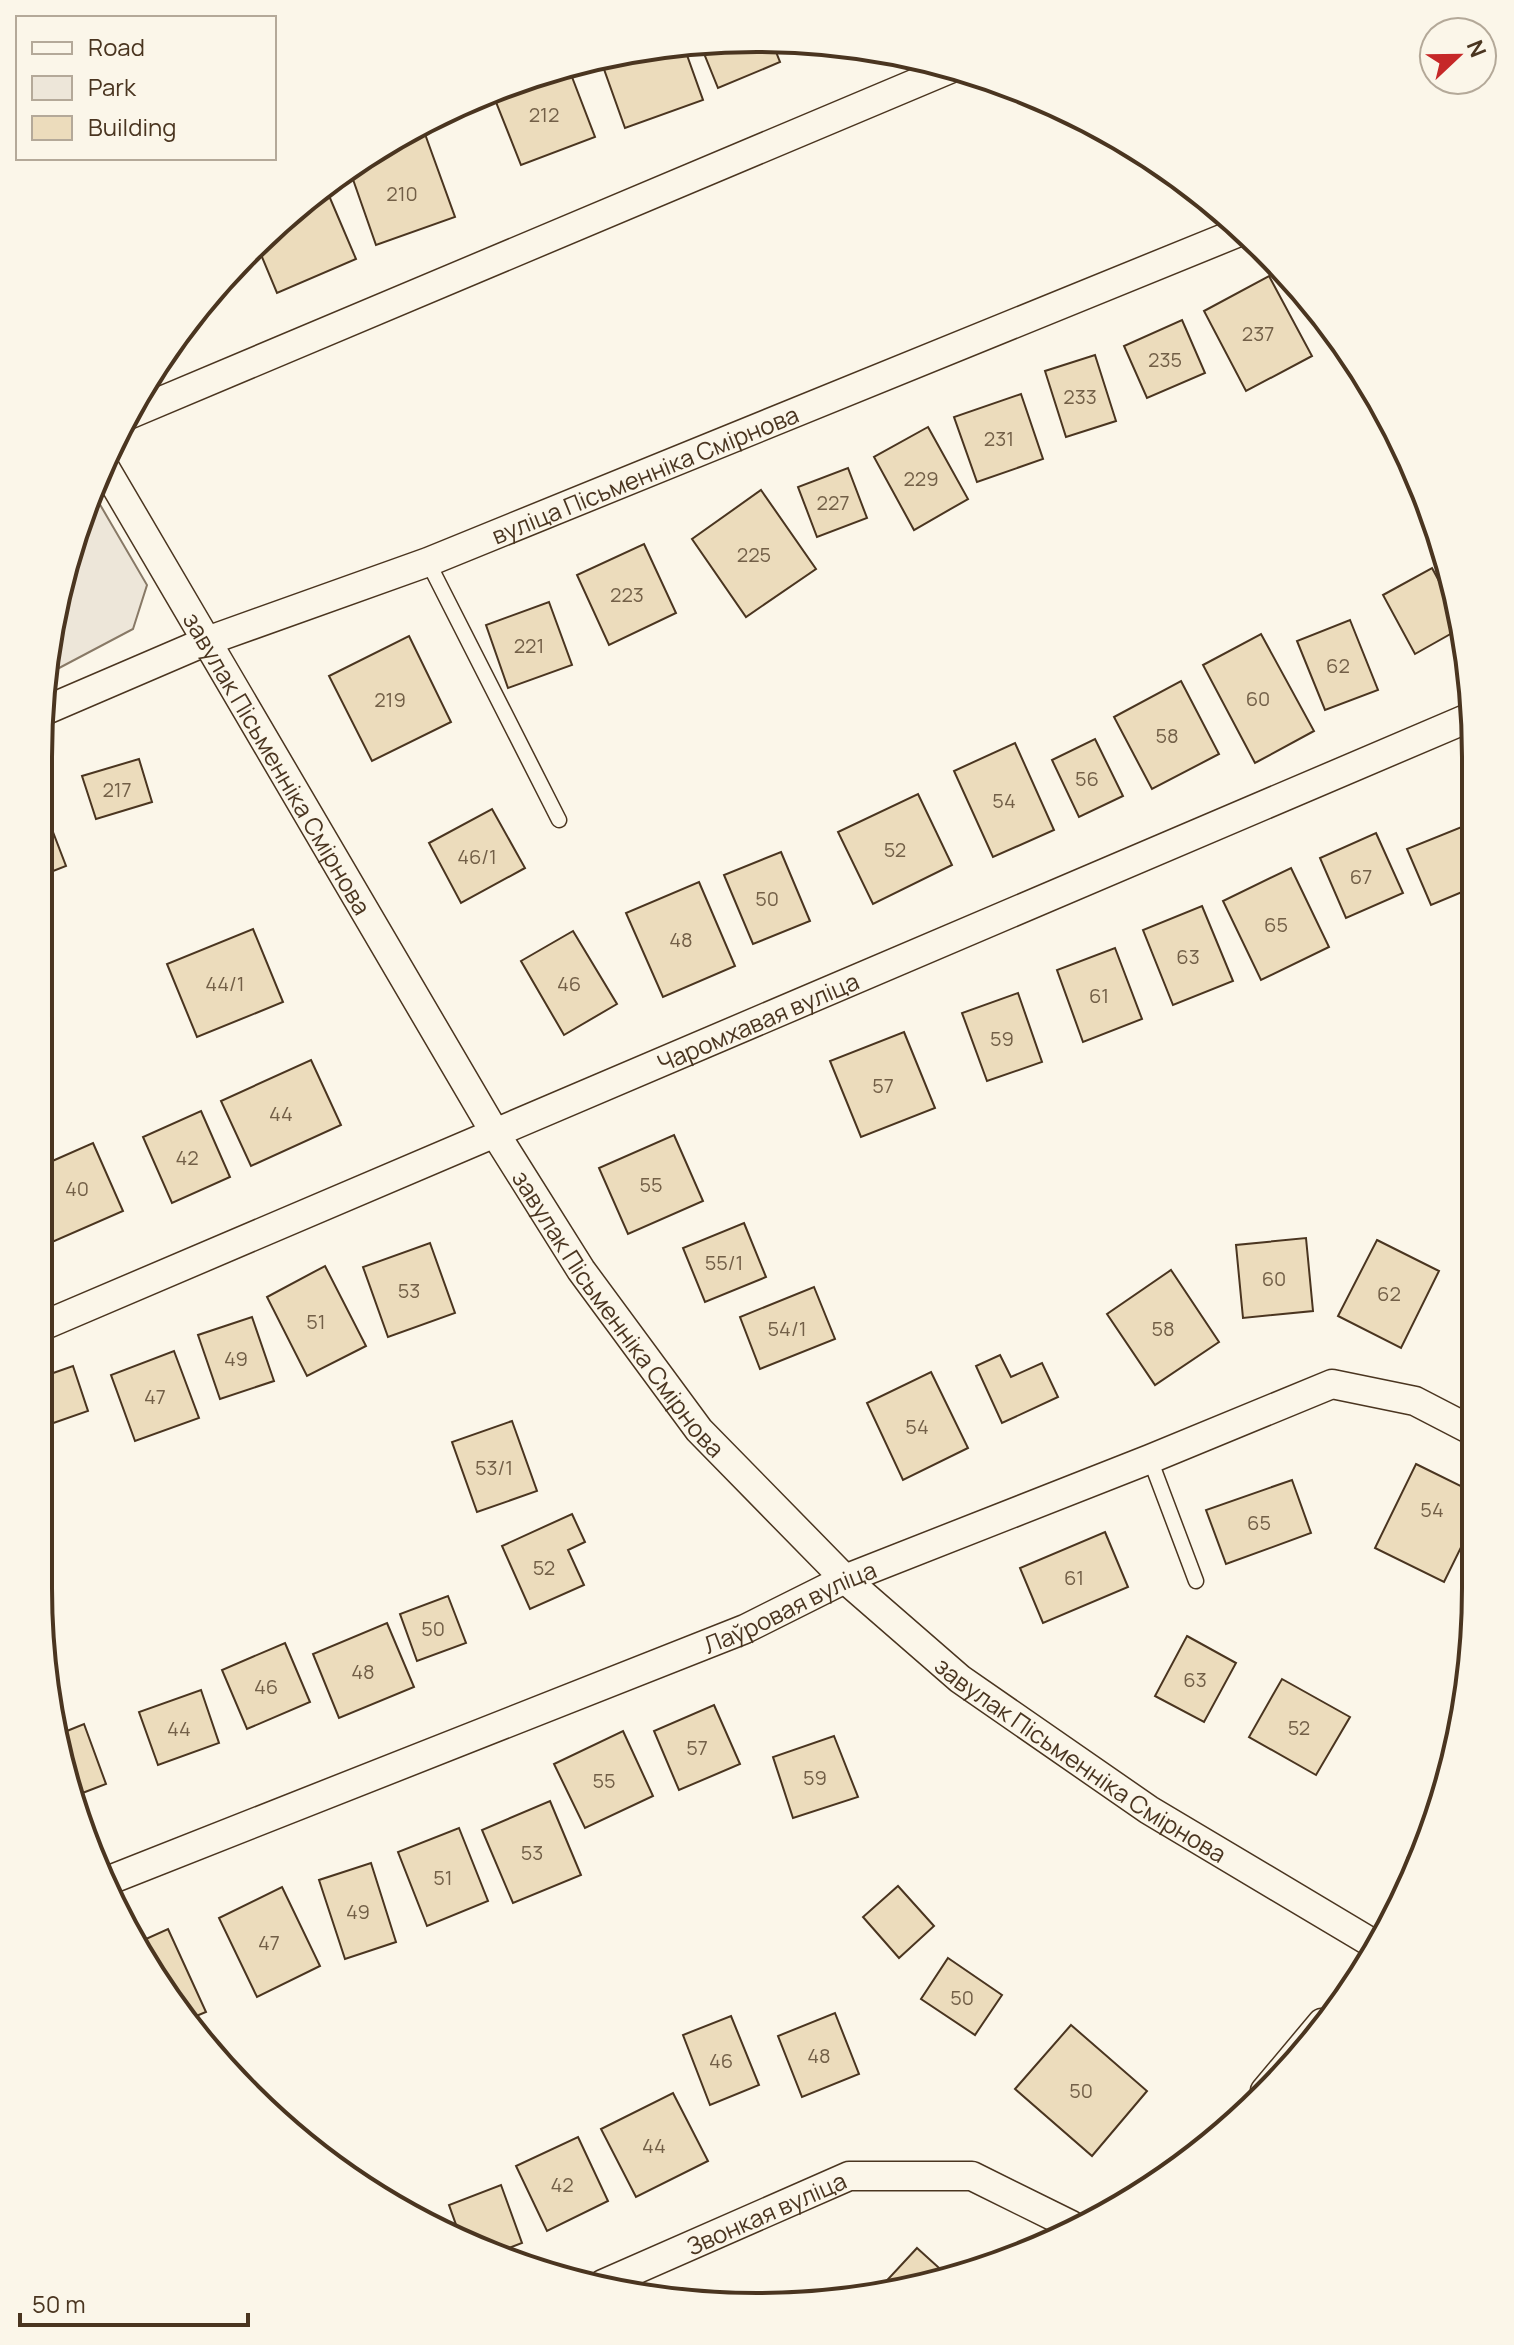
<svg xmlns="http://www.w3.org/2000/svg" width="1514" height="2345" viewBox="0 0 1514 2345" font-family="Manrope,sans-serif">
	<style>
		.green { fill: #ede6d9; stroke: #887966; stroke-width: 2 }
		.building { fill: #ecdcbc; stroke: #4a3520; stroke-width: 2 }
		.lines { fill: none; stroke-linecap: round; stroke-linejoin: round }
		.service-casing { stroke: #4a3520; stroke-width: 17 }
		.minor-casing { stroke: #4a3520; stroke-width: 31 }
		.service { stroke: #fbf6e9; stroke-width: 14 }
		.minor { stroke: #fbf6e9; stroke-width: 28 }
		.labels { text-anchor: middle; dominant-baseline: central; stroke-width: 6; stroke-linejoin: round; paint-order: stroke }
		.number-label { font-size: 20px; fill: #725f47 }
		.street-label { font-size: 24px; fill: #4a3520; stroke: #fbf6e9 }
		.rim { fill: none; stroke: #4a3520; stroke-width: 4 }
	</style>
	<rect width="100%" height="100%" fill="#fbf6e9"/>
	<!-- green -->
	<polygon class="green" points="95,496 147,585 133,629 44,676 44,663"/>
	<!-- building -->
	<g class="building">
		<polygon points="710,40 772,42 780,62 718,88 699,41"/>
		<polygon points="683,44 703,100 625,128 600,58"/>
		<polygon points="567,64 595,137 521,165 492,92"/>
		<polygon points="421,123 455,217 376,245 349,168"/>
		<polygon points="324,184 356,259 277,293 257,245"/>
		<polygon points="1269,276 1312,356 1246,391 1204,311"/>
		<polygon points="1307,298 1328,320 1330,323 1318,327"/>
		<polygon points="1182,320 1205,373 1147,398 1124,346"/>
		<polygon points="1095,355 1116,421 1066,437 1045,371"/>
		<polygon points="1021,394 1043,459 977,482 954,417"/>
		<polygon points="928,427 968,499 914,530 874,457"/>
		<polygon points="848,468 867,518 817,537 798,487"/>
		<polygon points="761,490 816,569 746,617 692,539"/>
		<polygon points="644,544 676,613 609,645 577,575"/>
		<polygon points="1432,568 1459,618 1461,628 1415,654 1383,595"/>
		<polygon points="549,602 572,665 508,688 486,625"/>
		<polygon points="1350,620 1378,690 1325,710 1297,641"/>
		<polygon points="1261,634 1314,731 1255,763 1203,665"/>
		<polygon points="409,636 451,722 372,761 329,676"/>
		<polygon points="1181,681 1219,754 1152,789 1114,717"/>
		<polygon points="1095,739 1123,796 1079,817 1052,760"/>
		<polygon points="1015,743 1054,830 993,857 954,771"/>
		<polygon points="139,759 152,802 96,819 82,776"/>
		<polygon points="918,794 952,865 873,904 838,832"/>
		<polygon points="43,806 66,866 43,875"/>
		<polygon points="492,809 525,868 461,903 429,843"/>
		<polygon points="1469,824 1474,836 1474,887 1431,905 1407,849"/>
		<polygon points="1376,833 1403,893 1346,918 1320,858"/>
		<polygon points="781,852 810,921 753,944 724,875"/>
		<polygon points="1291,868 1329,947 1261,980 1223,901"/>
		<polygon points="699,882 735,966 663,997 626,913"/>
		<polygon points="1202,906 1233,981 1173,1005 1143,930"/>
		<polygon points="253,929 283,1002 197,1037 167,964"/>
		<polygon points="573,931 617,1004 564,1035 521,961"/>
		<polygon points="1115,948 1142,1019 1083,1042 1057,970"/>
		<polygon points="1018,993 1042,1062 987,1081 962,1013"/>
		<polygon points="904,1032 935,1108 861,1137 830,1061"/>
		<polygon points="311,1060 341,1125 251,1166 221,1101"/>
		<polygon points="201,1111 230,1177 172,1203 143,1137"/>
		<polygon points="674,1135 703,1201 628,1234 599,1168"/>
		<polygon points="93,1143 123,1211 43,1246 40,1240 41,1166"/>
		<polygon points="744,1223 766,1277 705,1302 683,1248"/>
		<polygon points="1306,1238 1313,1311 1243,1318 1236,1245"/>
		<polygon points="1377,1240 1439,1271 1401,1348 1338,1316"/>
		<polygon points="430,1243 455,1313 388,1337 363,1267"/>
		<polygon points="325,1266 366,1346 307,1376 267,1297"/>
		<polygon points="1171,1270 1219,1342 1155,1385 1107,1314"/>
		<polygon points="814,1287 835,1339 760,1369 740,1317"/>
		<polygon points="252,1317 274,1381 220,1399 198,1335"/>
		<polygon points="1472,1342 1471,1371 1462,1367"/>
		<polygon points="174,1351 199,1418 135,1441 111,1375"/>
		<polygon points="1000,1355 1011,1377 1042,1363 1058,1397 1002,1423 976,1366"/>
		<polygon points="73,1366 88,1411 39,1428 39,1378"/>
		<polygon points="931,1372 968,1448 903,1480 867,1403"/>
		<polygon points="512,1421 537,1491 477,1512 452,1442"/>
		<polygon points="1416,1464 1471,1491 1471,1527 1444,1582 1375,1548"/>
		<polygon points="1292,1480 1311,1533 1226,1564 1206,1510"/>
		<polygon points="572,1514 585,1542 568,1550 584,1585 530,1609 502,1546"/>
		<polygon points="1105,1532 1128,1587 1043,1623 1020,1568"/>
		<polygon points="448,1596 466,1643 417,1661 400,1614"/>
		<polygon points="387,1623 414,1687 339,1718 313,1654"/>
		<polygon points="1187,1636 1236,1663 1204,1722 1155,1696"/>
		<polygon points="285,1643 310,1702 247,1729 222,1670"/>
		<polygon points="1282,1679 1350,1717 1316,1775 1249,1737"/>
		<polygon points="201,1690 219,1743 158,1765 139,1712"/>
		<polygon points="714,1705 740,1764 679,1790 654,1731"/>
		<polygon points="84,1724 106,1784 72,1797 62,1733"/>
		<polygon points="623,1731 653,1796 585,1828 554,1764"/>
		<polygon points="834,1736 858,1797 793,1818 773,1757"/>
		<polygon points="550,1801 581,1875 513,1903 482,1830"/>
		<polygon points="459,1828 488,1901 427,1926 398,1852"/>
		<polygon points="371,1863 396,1942 345,1959 319,1880"/>
		<polygon points="898,1886 934,1926 899,1958 863,1917"/>
		<polygon points="282,1887 320,1966 257,1997 219,1918"/>
		<polygon points="168,1929 206,2012 189,2019 159,1988 137,1943"/>
		<polygon points="948,1958 1002,1995 975,2035 921,1999"/>
		<polygon points="835,2013 859,2074 802,2097 778,2036"/>
		<polygon points="731,2016 759,2085 710,2105 683,2035"/>
		<polygon points="1071,2025 1147,2091 1092,2156 1015,2089"/>
		<polygon points="673,2093 708,2161 636,2197 601,2129"/>
		<polygon points="578,2137 608,2201 547,2231 516,2166"/>
		<polygon points="501,2185 522,2243 496,2253 459,2233 449,2205"/>
		<polygon points="917,2248 948,2276 942,2283 879,2289"/>
	</g>
	<g class="lines">
		<defs>
			<g id="service">
				<polyline points="428,562 559,820"/>
				<polyline points="1150,1459 1196,1581"/>
			</g>
			<g id="minor">
				<polyline points="128,415 952,68"/>
				<path id="s1" d="M104,466L495,1133L581,1270L699,1430L845,1579L960,1679L1149,1810L1372,1943"/>
				<path id="s2" d="M44,711L207,641L428,562L1244,230"/>
				<path id="s3" d="M40,1327L1466,719L1474,712"/>
				<polyline points="1421,1864 1421,1863"/>
				<path id="s4" d="M107,1881L745,1629L845,1579L1150,1459L1332,1384L1415,1401L1471,1430"/>
				<polyline points="1265,2091 1322,2023"/>
				<path id="s5" d="M603,2284L849,2176H972L1071,2225"/>
			</g>
		</defs>
		<!-- service casing -->
		<use href="#service" class="service-casing"/>
		<!-- minor casing -->
		<use href="#minor" class="minor-casing"/>
		<!-- service -->
		<use href="#service" class="service"/>
		<!-- minor -->
		<use href="#minor" class="minor"/>
	</g>
	<g class="labels">
		<!-- number labels -->
		<g class="number-label">
			<text x="544" y="114">212</text>
			<text x="402" y="193">210</text>
			<text x="1258" y="333">237</text>
			<text x="1165" y="359">235</text>
			<text x="1080" y="396">233</text>
			<text x="999" y="438">231</text>
			<text x="921" y="478">229</text>
			<text x="833" y="502">227</text>
			<text x="754" y="554">225</text>
			<text x="627" y="594">223</text>
			<text x="529" y="645">221</text>
			<text x="1338" y="665">62</text>
			<text x="1258" y="698">60</text>
			<text x="390" y="699">219</text>
			<text x="1167" y="735">58</text>
			<text x="1087" y="778">56</text>
			<text x="117" y="789">217</text>
			<text x="1004" y="800">54</text>
			<text x="895" y="849">52</text>
			<text x="477" y="856">46/1</text>
			<text x="1361" y="876">67</text>
			<text x="767" y="898">50</text>
			<text x="1276" y="924">65</text>
			<text x="681" y="939">48</text>
			<text x="1188" y="956">63</text>
			<text x="225" y="983">44/1</text>
			<text x="569" y="983">46</text>
			<text x="1099" y="995">61</text>
			<text x="1002" y="1038">59</text>
			<text x="883" y="1085">57</text>
			<text x="281" y="1113">44</text>
			<text x="187" y="1157">42</text>
			<text x="651" y="1184">55</text>
			<text x="77" y="1188">40</text>
			<text x="724" y="1262">55/1</text>
			<text x="1274" y="1278">60</text>
			<text x="409" y="1290">53</text>
			<text x="1389" y="1293">62</text>
			<text x="316" y="1321">51</text>
			<text x="787" y="1328">54/1</text>
			<text x="1163" y="1328">58</text>
			<text x="236" y="1358">49</text>
			<text x="155" y="1396">47</text>
			<text x="917" y="1426">54</text>
			<text x="494" y="1467">53/1</text>
			<text x="1432" y="1509">54</text>
			<text x="1259" y="1522">65</text>
			<text x="544" y="1567">52</text>
			<text x="1074" y="1577">61</text>
			<text x="433" y="1628">50</text>
			<text x="363" y="1671">48</text>
			<text x="1195" y="1679">63</text>
			<text x="266" y="1686">46</text>
			<text x="1299" y="1727">52</text>
			<text x="179" y="1728">44</text>
			<text x="697" y="1747">57</text>
			<text x="815" y="1777">59</text>
			<text x="604" y="1780">55</text>
			<text x="532" y="1852">53</text>
			<text x="443" y="1877">51</text>
			<text x="358" y="1911">49</text>
			<text x="269" y="1942">47</text>
			<text x="962" y="1997">50</text>
			<text x="819" y="2055">48</text>
			<text x="721" y="2060">46</text>
			<text x="1081" y="2090">50</text>
			<text x="654" y="2145">44</text>
			<text x="562" y="2184">42</text>
		</g>
		<!-- street labels -->
		<g class="street-label">
			<text stroke="none"><textPath href="#s2" startOffset="646">вуліца Пісьменніка Смірнова</textPath></text>
			<text stroke="none"><textPath href="#s1" startOffset="344">завулак Пісьменніка Смірнова</textPath></text>
			<text stroke="none"><textPath href="#s3" startOffset="780">Чаромхавая вуліца</textPath></text>
			<text stroke="none"><textPath href="#s1" startOffset="992">завулак Пісьменніка Смірнова</textPath></text>
			<text stroke="none"><textPath href="#s4" startOffset="736">Лаўровая вуліца</textPath></text>
			<text stroke="none"><textPath href="#s1" startOffset="1640">завулак Пісьменніка Смірнова</textPath></text>
			<text stroke="none"><textPath href="#s5" startOffset="178">Звонкая вуліца</textPath></text>
		</g>
	</g>
	<!-- crop -->
	<path d="M0 0H1514V2345H0ZM757 52H757A705 705 0 0 1 1462 757V1588A705 705 0 0 1 757 2293H757A705 705 0 0 1 52 1588V757A705 705 0 0 1 757 52Z" fill="#fbf6e9" fill-rule="evenodd"/>
	<path class="rim" d="M757 52H757A705 705 0 0 1 1462 757V1588A705 705 0 0 1 757 2293H757A705 705 0 0 1 52 1588V757A705 705 0 0 1 757 52Z"/>
	<!-- legend -->
	<rect x="16" y="16" width="260" height="144" fill="#fbf6e9" stroke="#b4a999" stroke-width="2"/>
	<rect x="32" y="42" width="40" height="12" fill="#fbf6e9" stroke="#b4a999" stroke-width="2"/>
	<text x="88" y="56" font-size="24" fill="#4a3520">Road</text>
	<rect x="32" y="76" width="40" height="24" fill="#ede6d9" stroke="#b4a999" stroke-width="2"/>
	<text x="88" y="96" font-size="24" fill="#4a3520">Park</text>
	<rect x="32" y="116" width="40" height="24" fill="#ecdcbc" stroke="#b4a999" stroke-width="2"/>
	<text x="88" y="136" font-size="24" fill="#4a3520">Building</text>
	<!-- north arrow -->
	<g transform="translate(1458 56) rotate(68)"><circle r="38" fill="#fbf6e9" stroke="#b4a999" stroke-width="2"/>
	<path d="M0-6L14 30L0 20L-14 30Z" fill="#c62828"/>
	<text y="-12" font-size="22" font-weight="bold" text-anchor="middle" fill="#4a3520">N</text>
	</g>
	<!-- scale -->
	<path d="M20 2313v12h228v-12" fill="none" stroke="#4a3520" stroke-width="4"/>
	<text x="32" y="2313" font-size="24" fill="#4a3520" stroke="#fbf6e9" stroke-width="6" paint-order="stroke">50 m</text>
</svg>
